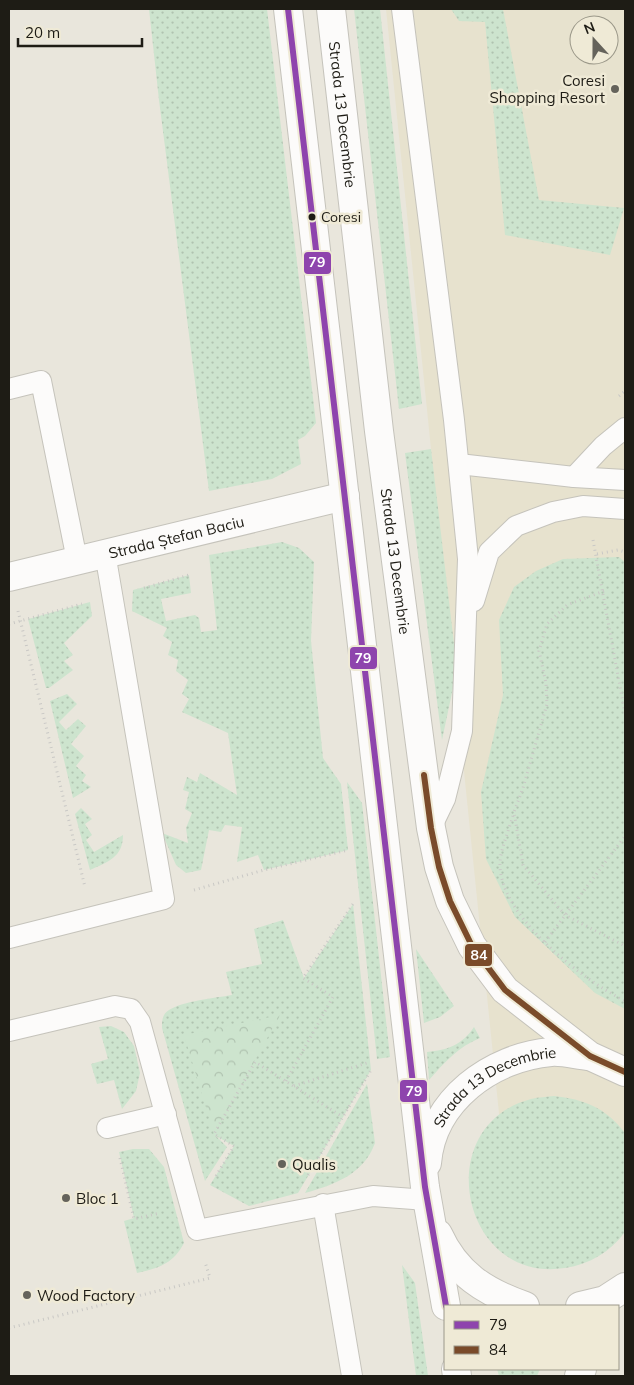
<svg xmlns="http://www.w3.org/2000/svg" width="634" height="1385" viewBox="0 0 634 1385" font-family="Mulish,sans-serif">
	<style>
		.built { fill: #e7e2ce; fill-rule: evenodd }
		.grass { fill: url(#grass-dots) }
		.forest { fill: url(#forest-crowns) }
		.lines { fill: none; stroke-linecap: round; stroke-linejoin: round }
		.service-casing { stroke: #c5c3bb; stroke-width: 22 }
		.minor-casing { stroke: #c5c3bb; stroke-width: 30 }
		.secondary-casing { stroke: #c5c3bb; stroke-width: 30 }
		.path { stroke: #c9c8c5; stroke-width: 3; stroke-dasharray: 1 4; stroke-linecap: butt }
		.service { stroke: #fcfbfa; stroke-width: 20 }
		.minor { stroke: #fcfbfa; stroke-width: 28 }
		.secondary { stroke: #fcfbfa; stroke-width: 28 }
		.bus-1-casing { stroke: #efead6; stroke-width: 10 }
		.bus-2-casing { stroke: #efead6; stroke-width: 10 }
		.bus-1 { stroke: #8e44ad; stroke-width: 6 }
		.bus-2 { stroke: #7a4b2a; stroke-width: 6 }
		.poi-dot { fill: #65635b; stroke: #efead6; stroke-width: 2 }
		.bus-dot { fill: #1e1c15; stroke: #efead6; stroke-width: 2 }
		.labels { text-anchor: middle; dominant-baseline: central; stroke-width: 5; stroke-linejoin: round; paint-order: stroke }
		.bus-label { font-size: 14px; fill: #1e1c15; stroke: #efead6; text-anchor: start }
		.poi-label { font-size: 15px; fill: #1e1c15; stroke: #efead6; text-anchor: start }
		.street-label { font-size: 15px; fill: #1e1c15; stroke: #efead6 }
		.line-badge { stroke: #efead6; stroke-width: 2 }
		.badge-label { font-size: 14px; text-anchor: middle; font-weight: bold; fill: #fff }
	</style>
	<defs>
		<pattern id="grass-dots" width="8" height="8" patternUnits="userSpaceOnUse" patternTransform="scale(1.25)"><rect width="8" height="8" fill="#cde4ce"/><path d="M2 2h.1M6 6h.1" fill="none" stroke="#b0c3b0" stroke-width="1.8" stroke-linecap="round"/></pattern>
		<pattern id="forest-crowns" width="20" height="18" patternUnits="userSpaceOnUse" patternTransform="scale(1.25)"><rect width="20" height="18" fill="#cde4ce"/><path d="M2 6a3 3 0 1 1 6 0M12 15a3 3 0 1 1 6 0" fill="none" stroke="#b0c3b0"/></pattern>
	</defs>
	<rect width="100%" height="100%" fill="#e9e6dc"/>
	<!-- built -->
	<path class="built" d="M386,9H625V1190L509,1211ZM579,25H609V55H579Z"/>
	<!-- grass -->
	<g class="grass">
		<polygon points="149,9 267,9 316,423 305,436 298,440 301,464 272,479 209,491 159,100"/>
		<polygon points="354,9 380,9 422,404 399,409"/>
		<polygon points="451,9 503,9 539,200 624,208 610,255 505,235 485,22 459,21"/>
		<polygon points="431,449 457,669 442,740 405,453"/>
		<polygon points="282,542 299,548 314,562 311,641 323,758 341,784 348,850 264,870 258,855 237,862 242,827 225,825 221,832 209,830 201,870 186,873 176,865 162,833 188,843 186,828 192,813 185,809 189,792 183,790 187,777 197,782 200,773 237,795 228,733 182,712 189,699 182,694 188,680 176,671 178,660 168,655 172,642 163,636 167,628 132,611 133,590 189,575 191,593 161,599 166,621 195,615 199,618 201,632 217,630 209,555"/>
		<polygon points="619,557 625,562 625,1009 595,993 515,917 486,859 481,792 503,695 499,620 514,587 536,571 563,559"/>
		<polygon points="90,602 92,616 64,643 73,655 64,661 73,670 49,688 46,688 28,619"/>
		<polygon points="67,694 77,704 59,722 66,730 78,719 86,726 71,744 84,756 76,766 86,775 82,781 91,787 73,798 50,701"/>
		<polygon points="347,782 362,803 390,1057 377,1059"/>
		<path d="M81,808L92,819L85,824L92,835L86,840L94,852L123,835C123,857 108,862 90,870L75,814Z"/>
		<path d="M353,904L371,1070L298,1193L249,1206L210,1185L234,1146L216,1136L227,1147L205,1181L162,1028C162,1021 162,1014 169,1010C183,1001 215,998 232,995L226,972L262,964L254,929L283,920L304,978Z"/>
		<polygon points="416,949 454,1006 440,1017 424,1023"/>
		<polygon points="111,1026 124,1032 134,1046 140,1073 136,1091 122,1109 114,1080 97,1084 91,1064 108,1059 99,1027"/>
		<path d="M474,1027L480,1038C458,1047 445,1062 429,1080L427,1052C448,1050 462,1045 474,1027Z"/>
		<path d="M367,1084L375,1143C364,1174 334,1185 305,1193Z"/>
		<path d="M554,1096C584,1099 606,1108 625,1133V1232C610,1252 590,1264 565,1268C461,1284 429,1126 531,1099C539,1097 547,1097 554,1096Z"/>
		<path d="M133,1149H149L164,1167L184,1243C173,1264 159,1268 137,1273L124,1221L134,1218L119,1152Z"/>
		<polygon points="402,1265 415,1283 428,1376 416,1376"/>
		<polygon points="497,1369 540,1369 537,1376 499,1376"/>
	</g>
	<!-- forest -->
	<polygon class="forest" points="280,1015 214,1134 184,1035"/>
	<g class="lines">
		<defs>
			<g id="service">
				<polyline points="402,9 454,420 468,559 462,731 445,799 431,828"/>
				<polyline points="9,389 41,381 77,560"/>
				<polyline points="459,464 574,477 625,480"/>
				<polyline points="574,477 603,446 625,428"/>
				<polyline points="474,601 489,552 516,526 553,512 583,506 625,509"/>
				<polyline points="9,938 164,899 105,553"/>
				<polyline points="9,1031 115,1006 131,1009 140,1022 197,1230 373,1196 427,1200"/>
				<polyline points="107,1128 166,1114"/>
				<polyline points="323,1204 352,1376"/>
			</g>
			<g id="minor">
				<path id="s1" d="M9,577L345,496"/>
			</g>
			<g id="secondary">
				<polyline points="288,9 425,1187 446,1306"/>
				<path id="s2" d="M331,9L379,431L431,828L439,867L450,901L472,946L505,990L590,1056L625,1072"/>
				<path id="s3" d="M427,1163C432,1100 492,1057 551,1052C563,1051 577,1055 589,1056"/>
				<path d="M438,1234C456,1274 485,1292 525,1306"/>
				<polyline points="580,1306 605,1300 625,1287"/>
				<polyline points="456,1369 457,1376"/>
				<polyline points="579,1376 582,1369"/>
			</g>
		</defs>
		<!-- service casing -->
		<use href="#service" class="service-casing"/>
		<!-- minor casing -->
		<use href="#minor" class="minor-casing"/>
		<!-- secondary casing -->
		<use href="#secondary" class="secondary-casing"/>
		<!-- path -->
		<g class="path">
			<polyline points="619,396 625,391"/>
			<polyline points="593,540 625,714"/>
			<polyline points="597,554 618,550 625,552"/>
			<polyline points="144,588 189,575"/>
			<polyline points="604,591 567,605 547,624 539,651 546,683 547,704 523,788 514,812 523,865 565,915 625,946"/>
			<polyline points="18,611 85,887"/>
			<polyline points="9,624 82,604"/>
			<path d="M513,816C509,829 500,851 500,864C499,916 583,980 625,1001"/>
			<polyline points="194,890 264,870 348,850"/>
			<polyline points="545,942 625,836"/>
			<polyline points="286,1081 333,997 303,978 353,904"/>
			<polyline points="294,1086 370,1062"/>
			<polyline points="120,1158 134,1219 160,1213"/>
			<polyline points="308,1175 371,1070"/>
			<polyline points="216,1176 234,1146 214,1134 255,1062 343,1117"/>
			<polyline points="9,1328 210,1278 205,1262"/>
		</g>
		<!-- service -->
		<use href="#service" class="service"/>
		<!-- minor -->
		<use href="#minor" class="minor"/>
		<!-- secondary -->
		<use href="#secondary" class="secondary"/>
		<defs>
			<polyline id="bus-1" points="288,9 425,1187 446,1306"/>
			<polyline id="bus-2" points="424,775 431,828 439,867 450,901 472,946 505,990 590,1056 625,1072"/>
		</defs>
		<!-- bus-1 casing -->
		<use href="#bus-1" class="bus-1-casing"/>
		<!-- bus-2 casing -->
		<use href="#bus-2" class="bus-2-casing"/>
		<!-- bus-1 -->
		<use href="#bus-1" class="bus-1"/>
		<!-- bus-2 -->
		<use href="#bus-2" class="bus-2"/>
	</g>
	<!-- markers -->
	<g class="poi-dot">
		<circle cx="615" cy="89" r="5"/>
		<circle cx="282" cy="1164" r="5"/>
		<circle cx="66" cy="1198" r="5"/>
		<circle cx="27" cy="1295" r="5"/>
	</g>
	<circle class="bus-dot" cx="312" cy="217" r="4.5"/>
	<g class="labels">
		<!-- bus labels -->
		<g class="bus-label">
			<text x="321" y="217">Coresi</text>
		</g>
		<!-- poi labels -->
		<g class="poi-label">
			<text x="605" y="80" text-anchor="end">Coresi<tspan x="605" dy="17">Shopping Resort</tspan></text>
			<text x="292" y="1164">Qualis</text>
			<text x="76" y="1198">Bloc 1</text>
			<text x="37" y="1295">Wood Factory</text>
		</g>
		<!-- street labels -->
		<g class="street-label">
			<text stroke="none"><textPath href="#s2" startOffset="106">Strada 13 Decembrie</textPath></text>
			<text stroke="none"><textPath href="#s1" startOffset="172">Strada Ștefan Baciu</textPath></text>
			<text stroke="none"><textPath href="#s2" startOffset="556">Strada 13 Decembrie</textPath></text>
			<text stroke="none"><textPath href="#s3" startOffset="112">Strada 13 Decembrie</textPath></text>
		</g>
	</g>
	<g class="line-badge">
		<rect x="303" y="251" width="29" height="24" rx="5" fill="#8e44ad"/>
		<rect x="349" y="646" width="29" height="24" rx="5" fill="#8e44ad"/>
		<rect x="464" y="943" width="29" height="24" rx="5" fill="#7a4b2a"/>
		<rect x="399" y="1079" width="29" height="24" rx="5" fill="#8e44ad"/>
	</g>
	<g class="badge-label">
		<text x="317" y="267">79</text>
		<text x="363" y="663">79</text>
		<text x="479" y="960">84</text>
		<text x="414" y="1096">79</text>
	</g>
	<!-- border -->
	<rect width="634" height="1385" fill="none" stroke="#1e1c15" stroke-width="20"/>
	<!-- legend -->
	<rect x="444" y="1305" width="175" height="65" fill="#efead6" stroke="#9b9889"/>
	<rect x="454" y="1321" width="25" height="8" fill="#8e44ad" stroke="#9b9889"/>
	<text x="489" y="1330" font-size="15" fill="#1e1c15">79</text>
	<rect x="454" y="1346" width="25" height="8" fill="#7a4b2a" stroke="#9b9889"/>
	<text x="489" y="1355" font-size="15" fill="#1e1c15">84</text>
	<!-- north arrow -->
	<g transform="translate(594 40) rotate(339)"><circle r="24" fill="#efead6" stroke="#9b9889"/>
	<path d="M0-4L9 19L0 12L-9 19Z" fill="#65635b"/>
	<text y="-8" font-size="14" font-weight="bold" text-anchor="middle" fill="#1e1c15">N</text>
	</g>
	<!-- scale -->
	<path d="M18 38v8h124v-8" fill="none" stroke="#1e1c15" stroke-width="2.5"/>
	<text x="25" y="38" font-size="15" fill="#1e1c15" stroke="#efead6" stroke-width="4" paint-order="stroke">20 m</text>
</svg>
